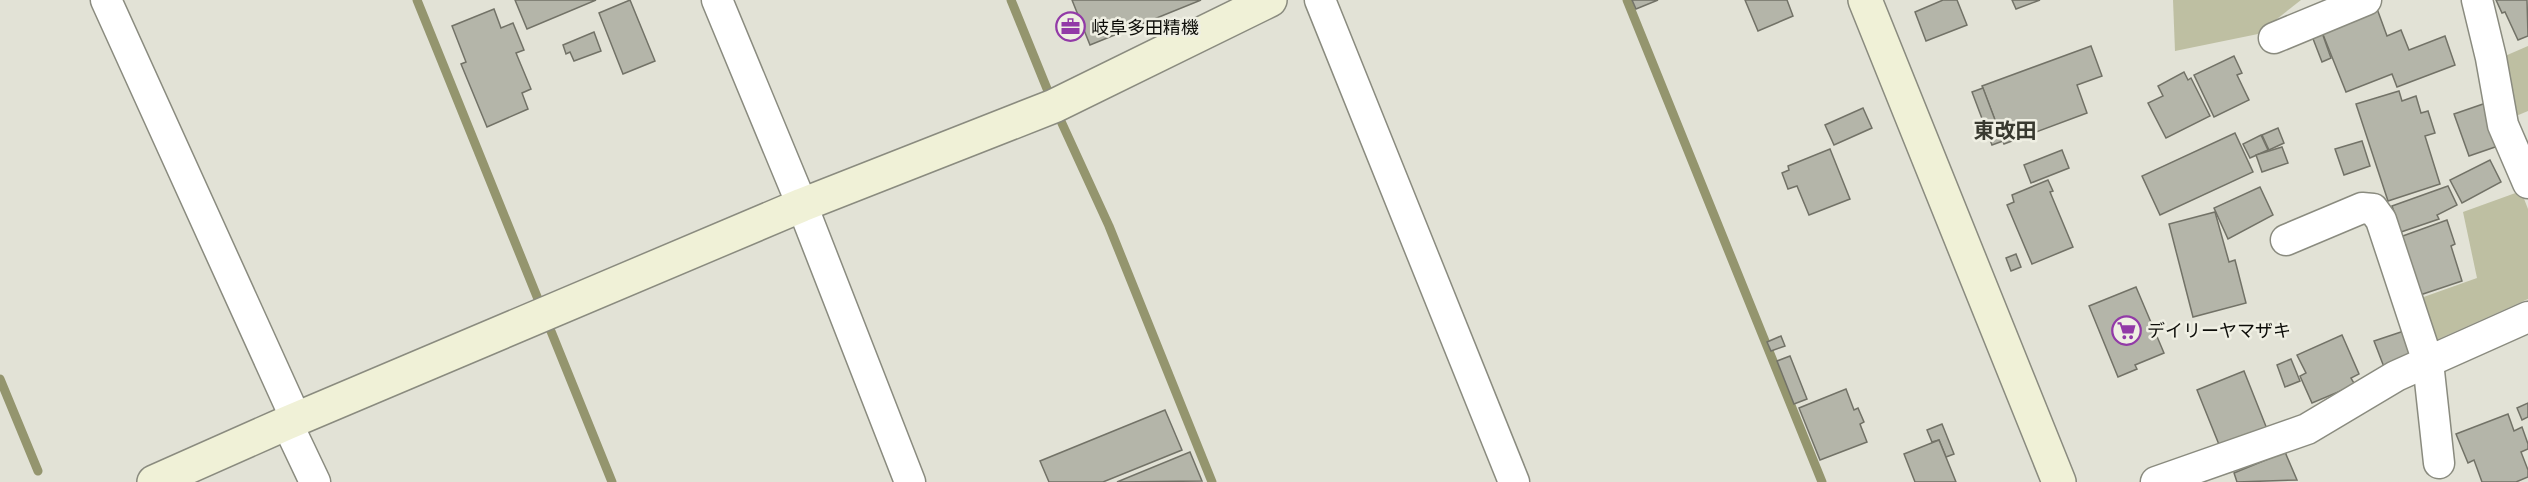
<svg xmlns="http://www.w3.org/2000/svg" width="2528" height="482" viewBox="0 0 2528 482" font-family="'Public Sans','Noto Sans JP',sans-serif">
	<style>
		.green { fill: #bebfa2 }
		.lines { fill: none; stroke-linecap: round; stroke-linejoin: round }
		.stream { stroke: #94956e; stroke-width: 9 }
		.building { fill: #b4b5a9; stroke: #727267; stroke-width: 1.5 }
		.street-casing { stroke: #8a8b7f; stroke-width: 33 }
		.secondary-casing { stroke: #8a8b7f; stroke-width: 36 }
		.street { stroke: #fff; stroke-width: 30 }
		.secondary { stroke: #f0f1d7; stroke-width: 33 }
		.labels { text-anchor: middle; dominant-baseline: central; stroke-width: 5; stroke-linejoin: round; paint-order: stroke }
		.poi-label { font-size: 18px; fill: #0d0d09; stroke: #efefe3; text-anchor: start }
		.quarter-label { font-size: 21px; font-weight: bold; fill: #38392f; stroke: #efefe3 }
	</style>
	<rect width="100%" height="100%" fill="#e2e2d6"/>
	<!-- green -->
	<g class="green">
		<polygon points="2173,0 2301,0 2258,34 2175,51"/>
		<polygon points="2528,46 2528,111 2516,116 2505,56"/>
		<polygon points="2521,191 2528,209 2528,299 2434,341 2418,299 2477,278 2463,212"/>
	</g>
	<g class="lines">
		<!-- stream -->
		<g class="stream">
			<polyline points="417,0 612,482"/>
			<polyline points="1011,0 1054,106 1109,226 1212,482"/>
			<polyline points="1627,0 1822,482"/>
			<polyline points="0,379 38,471"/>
		</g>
	</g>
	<!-- building -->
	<g class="building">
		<polygon points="515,0 596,0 527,29"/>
		<polygon points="630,0 655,61 623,74 599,13"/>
		<polygon points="1072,0 1201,0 1090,45"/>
		<polygon points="1632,0 1658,0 1636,9"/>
		<polygon points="1745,0 1787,0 1793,16 1758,31"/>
		<polygon points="1943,0 1957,0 1967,25 1926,41 1915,12"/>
		<polygon points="2012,0 2040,0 2016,9"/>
		<polygon points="2496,0 2527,0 2528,36 2518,40 2505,12 2502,13"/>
		<polygon points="2376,6 2387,36 2401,30 2409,50 2445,36 2455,65 2397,87 2392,74 2346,92 2320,27"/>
		<polygon points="494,9 501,28 513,23 524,50 516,53 531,89 522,93 528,109 487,127 461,64 466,62 452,26"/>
		<polygon points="2320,27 2331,58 2322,62 2310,31"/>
		<polygon points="594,32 601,51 574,61 570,52 566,54 563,45"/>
		<polygon points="2091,46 2102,76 2077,85 2087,113 2004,144 1982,86"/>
		<polygon points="2234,56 2242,73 2237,75 2249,100 2214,117 2194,75"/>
		<polygon points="2184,72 2188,80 2191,78 2210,116 2166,138 2148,103 2163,96 2158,86"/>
		<polygon points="1983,88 2003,141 1992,145 1972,92"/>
		<polygon points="2399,91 2402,101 2416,96 2421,113 2428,111 2435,133 2425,136 2440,184 2388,201 2356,104"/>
		<polygon points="2486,103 2501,145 2469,156 2454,114"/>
		<polygon points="1863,108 1872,128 1834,145 1825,125"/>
		<polygon points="2278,128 2284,143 2269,150 2262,135"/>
		<polygon points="2235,133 2253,172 2160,215 2142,176"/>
		<polygon points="2261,135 2268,150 2250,158 2243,144"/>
		<polygon points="2362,141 2370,166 2344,175 2335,149"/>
		<polygon points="2282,147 2288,163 2262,172 2256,155"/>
		<polygon points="1830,149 1850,199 1809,215 1797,186 1788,189 1782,173 1789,170 1788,166"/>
		<polygon points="2062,150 2069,168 2031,183 2024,165"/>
		<polygon points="2490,160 2501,182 2462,203 2450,180"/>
		<polygon points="2048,180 2053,191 2050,192 2073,247 2032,264 2007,205 2014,202 2012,195"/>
		<polygon points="2448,186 2457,205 2437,215 2439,219 2401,232 2392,206"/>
		<polygon points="2260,187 2273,215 2228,239 2214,208"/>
		<polygon points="2215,212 2229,262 2235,260 2246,303 2193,317 2169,224"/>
		<polygon points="2447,220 2455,244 2451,246 2462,281 2420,295 2400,237"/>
		<polygon points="2016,254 2021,267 2011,271 2006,258"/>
		<polygon points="2136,287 2164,353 2135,365 2137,369 2118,377 2089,306"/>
		<polygon points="2407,330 2416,355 2384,367 2374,341"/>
		<polygon points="2342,335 2359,374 2351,378 2355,385 2312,403 2300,376 2306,373 2297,355"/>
		<polygon points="1781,336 1785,346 1771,351 1767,342"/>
		<polygon points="1790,356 1807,399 1794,404 1777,361"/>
		<polygon points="2291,359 2300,381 2285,387 2277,365"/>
		<polygon points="2244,371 2267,429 2220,447 2197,390"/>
		<polygon points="1846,389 1854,410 1858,408 1864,422 1860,424 1867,442 1820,460 1799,408"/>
		<polygon points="2528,403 2528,417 2522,420 2517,408"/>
		<polygon points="1165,410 1182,450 1103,482 1049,482 1040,461"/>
		<polygon points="2508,414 2514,431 2522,427 2528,444 2528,449 2521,452 2528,470 2528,477 2516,482 2482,482 2474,460 2468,463 2456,434"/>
		<polygon points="1942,424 1954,454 1946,457 1939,440 1932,442 1927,430"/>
		<polygon points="1939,440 1956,482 1915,482 1904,454"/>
		<polygon points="1190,452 1202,481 1117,482"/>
		<polygon points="2285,452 2297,480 2237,482 2234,473"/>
	</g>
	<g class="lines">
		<defs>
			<g id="street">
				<polyline points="106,0 296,419"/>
				<polyline points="717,0 802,205 910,482"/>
				<polyline points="1320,0 1514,482"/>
				<polyline points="2477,0 2491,58 2503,125 2528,183"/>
				<polyline points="2274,38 2366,0"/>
				<polyline points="2286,240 2362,208 2373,209 2381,220 2428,362 2439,463"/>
				<polyline points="287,423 315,482"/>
				<polyline points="2156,482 2307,429 2396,376 2528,317"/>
			</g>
			<g id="secondary">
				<polyline points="1865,0 2059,482"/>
				<polyline points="154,482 287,423 802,205 1054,106 1270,0"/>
			</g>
		</defs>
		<!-- street casing -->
		<use href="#street" class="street-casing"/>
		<!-- secondary casing -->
		<use href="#secondary" class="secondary-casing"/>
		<!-- street -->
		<use href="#street" class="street"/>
		<!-- secondary -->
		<use href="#secondary" class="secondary"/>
	</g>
	<!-- icons -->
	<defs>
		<symbol id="office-ring" viewBox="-11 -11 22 22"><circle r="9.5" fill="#efefe3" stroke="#923aa7" stroke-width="1.5"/><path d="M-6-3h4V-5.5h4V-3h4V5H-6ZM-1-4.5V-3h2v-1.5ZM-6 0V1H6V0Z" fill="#923aa7"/></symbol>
		<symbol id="supermarket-ring" viewBox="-11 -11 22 22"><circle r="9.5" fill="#efefe3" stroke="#923aa7" stroke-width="1.5"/><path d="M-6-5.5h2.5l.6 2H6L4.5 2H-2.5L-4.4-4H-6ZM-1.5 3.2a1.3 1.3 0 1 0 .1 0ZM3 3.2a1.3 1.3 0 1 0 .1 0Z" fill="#923aa7"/></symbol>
	</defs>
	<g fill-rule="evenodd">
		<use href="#office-ring" x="1054" y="10" width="33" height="33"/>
		<use href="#supermarket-ring" x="2110" y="314" width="33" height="33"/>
	</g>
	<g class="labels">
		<!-- poi labels -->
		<g class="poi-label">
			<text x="1091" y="27">岐阜多田精機</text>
			<text x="2147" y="330">デイリーヤマザキ</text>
		</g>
		<!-- quarter labels -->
		<g class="quarter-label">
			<text x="2005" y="130">東改田</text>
		</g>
	</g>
</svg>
